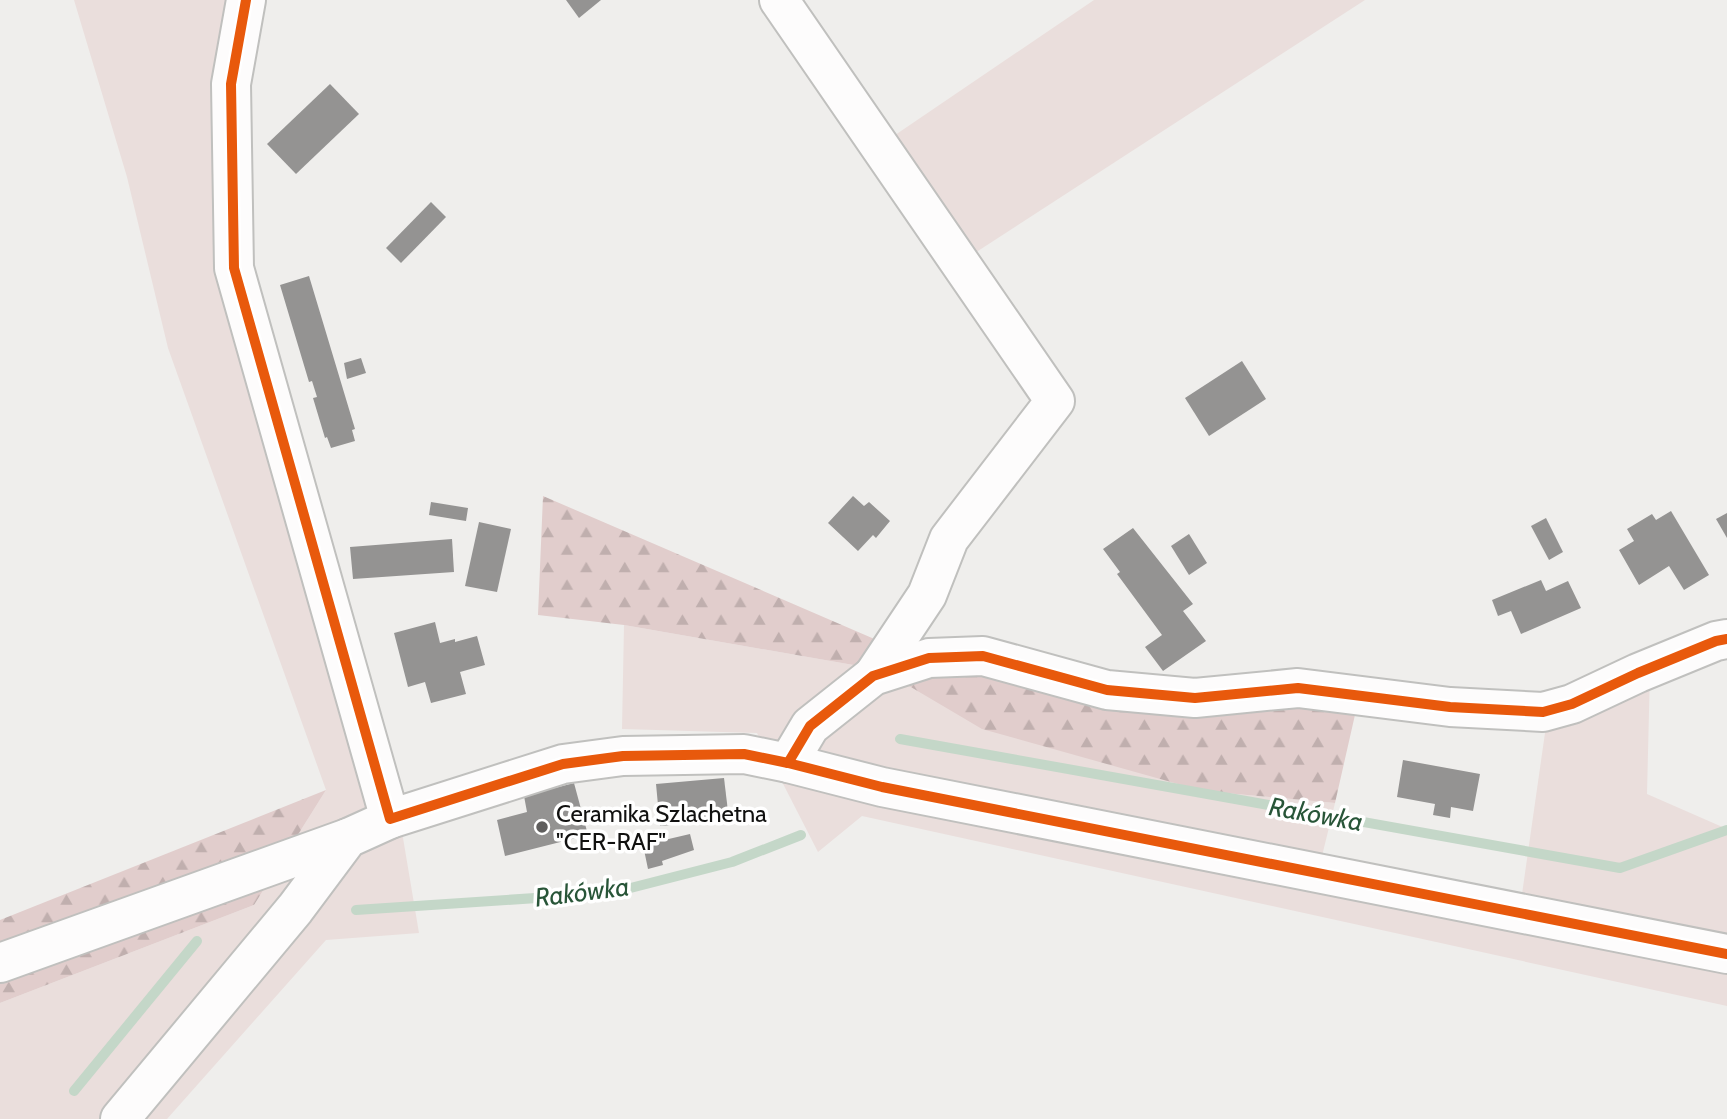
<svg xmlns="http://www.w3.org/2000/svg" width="1727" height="1119" viewBox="0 0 1727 1119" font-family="Cabin,sans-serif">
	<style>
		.green { fill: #eadedc }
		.forest { fill: url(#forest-firs) }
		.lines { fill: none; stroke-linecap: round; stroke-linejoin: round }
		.stream { stroke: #c4d7c8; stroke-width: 10 }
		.building { fill: #949392 }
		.minor-casing { stroke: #c0c0be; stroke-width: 42 }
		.minor { stroke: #fdfcfc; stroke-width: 38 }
		.cycleway-casing { stroke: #fff; stroke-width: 15 }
		.cycleway { stroke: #e8590c; stroke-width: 10 }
		.poi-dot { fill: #5f5e5d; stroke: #fff; stroke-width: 2.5 }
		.labels { text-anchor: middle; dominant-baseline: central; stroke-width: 7; stroke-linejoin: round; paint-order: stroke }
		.poi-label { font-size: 24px; fill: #111110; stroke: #fff; text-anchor: start }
		.water-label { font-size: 26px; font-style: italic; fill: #285538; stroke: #fff }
	</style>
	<defs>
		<pattern id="forest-firs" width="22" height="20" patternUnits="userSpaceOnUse" patternTransform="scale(1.75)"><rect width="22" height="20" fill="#e1cdcc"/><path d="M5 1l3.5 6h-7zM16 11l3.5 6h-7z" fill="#c0afae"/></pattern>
	</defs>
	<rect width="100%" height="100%" fill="#efeeec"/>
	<!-- green -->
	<g class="green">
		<polygon points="74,0 256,0 227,178 309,494 384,725 419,933 326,940 167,1119 0,1119 0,1003 254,905 326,790 168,348 127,177"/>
		<polygon points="1094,0 1365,0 944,273 876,148"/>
		<polygon points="624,625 882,670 1203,791 1335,803 1321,860 1521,901 1547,719 1650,671 1647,794 1727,829 1727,1006 862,816 818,852 757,733 622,729"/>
	</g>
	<!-- forest -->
	<g class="forest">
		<polygon points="543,496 879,641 1168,713 1357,706 1335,803 1203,791 982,729 882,670 624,625 538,615"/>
		<polygon points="326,790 254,905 0,1003 0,920"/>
	</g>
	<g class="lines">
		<!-- stream -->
		<g class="stream">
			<polyline points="900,739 1620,868 1727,830"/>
			<polyline points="356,910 611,893 732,862 801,835"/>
			<polyline points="74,1091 197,941"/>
		</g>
	</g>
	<!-- building -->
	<g class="building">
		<polygon points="566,0 601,0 579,18"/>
		<polygon points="330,84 359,114 296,174 267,144"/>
		<polygon points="431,202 446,217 401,263 386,248"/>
		<polygon points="309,276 355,429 352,430 355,441 331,448 327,437 325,438 313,398 317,397 312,381 309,382 280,285"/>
		<polygon points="361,358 366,373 347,379 344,363"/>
		<polygon points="1242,361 1266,399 1209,436 1185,398"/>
		<polygon points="853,496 864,506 869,502 890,521 876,538 873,535 858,551 828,523"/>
		<polygon points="431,502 468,508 466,521 429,515"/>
		<polygon points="1671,511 1709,575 1684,590 1669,566 1639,585 1619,550 1634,541 1627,529 1652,514 1656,520"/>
		<polygon points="1727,513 1727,538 1716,519"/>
		<polygon points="1546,518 1563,552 1549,560 1531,526"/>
		<polygon points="479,522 511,529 497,592 465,586"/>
		<polygon points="1133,528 1193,604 1183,611 1206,641 1163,671 1145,647 1162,635 1117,574 1120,572 1103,549"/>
		<polygon points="1189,534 1207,563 1189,575 1171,546"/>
		<polygon points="452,539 454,572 353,579 350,547"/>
		<polygon points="1541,580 1546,591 1568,581 1581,608 1521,634 1511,611 1498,616 1492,600"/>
		<polygon points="435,622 440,643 455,639 455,642 477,636 485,665 460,672 466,694 431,703 425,682 408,687 394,633"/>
		<polygon points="1403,760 1480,774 1473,811 1451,807 1450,818 1433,815 1435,804 1397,797"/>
		<polygon points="724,778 729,820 660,826 656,784"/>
		<polygon points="574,783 588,835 505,856 497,820 527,812 524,796"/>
		<polygon points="690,834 694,850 662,861 663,865 648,869 643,845"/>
	</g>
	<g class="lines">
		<defs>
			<g id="minor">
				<polyline points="246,0 231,84 234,268 390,819"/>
				<polyline points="779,0 1055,401 949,539 927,595 873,676"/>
				<polyline points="788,763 810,726 873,676 929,658 983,656 1107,690 1195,698 1298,688 1450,707 1543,712 1572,704 1638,673 1716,641 1727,639"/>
				<polyline points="0,963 348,838"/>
				<polyline points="120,1119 295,909 348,838 390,819 563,764 623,756 744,754 788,763 882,787 1727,954"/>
			</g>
		</defs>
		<!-- minor casing -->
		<use href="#minor" class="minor-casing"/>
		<!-- minor -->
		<use href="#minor" class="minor"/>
		<defs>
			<g id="cycleway">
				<polyline points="246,0 231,84 234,268 390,819 563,764 623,756 744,754 788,763 882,787 1727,954"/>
				<polyline points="788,763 810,726 873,676 929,658 983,656 1107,690 1195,698 1298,688 1450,707 1543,712 1572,704 1638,673 1716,641 1727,639"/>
			</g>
		</defs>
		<!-- cycleway casing -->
		<use href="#cycleway" class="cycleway-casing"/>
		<!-- cycleway -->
		<use href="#cycleway" class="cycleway"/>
	</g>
	<!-- markers -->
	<circle class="poi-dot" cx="542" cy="827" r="7"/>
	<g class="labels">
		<!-- poi labels -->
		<g class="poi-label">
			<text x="556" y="813">Ceramika Szlachetna<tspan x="556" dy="28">"CER-RAF"</tspan></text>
		</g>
		<!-- water labels -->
		<g class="water-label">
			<text transform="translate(1316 814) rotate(10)">Rakówka</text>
			<text transform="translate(582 892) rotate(-7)">Rakówka</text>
		</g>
	</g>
</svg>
